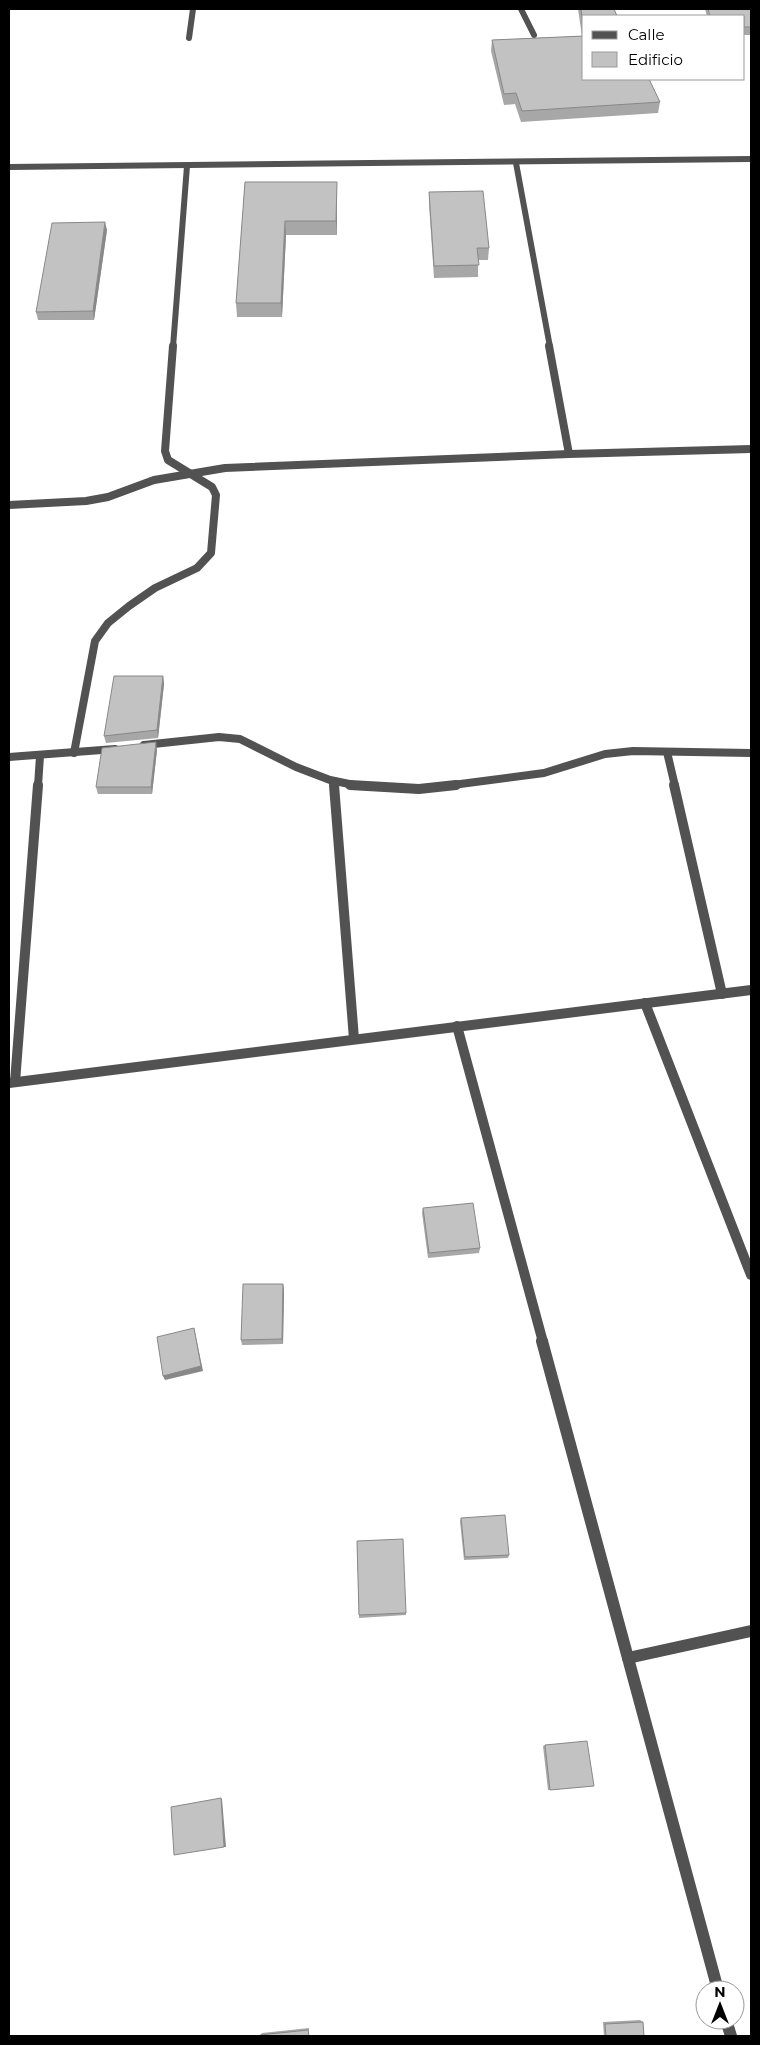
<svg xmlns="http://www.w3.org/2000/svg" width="760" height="2045" viewBox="0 0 760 2045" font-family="Montserrat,sans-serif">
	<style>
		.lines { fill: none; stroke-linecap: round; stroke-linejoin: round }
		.lane-far3 { stroke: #525252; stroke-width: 6 }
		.lane-far2 { stroke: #525252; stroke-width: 8 }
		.lane-far1 { stroke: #525252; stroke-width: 10 }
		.lane { stroke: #525252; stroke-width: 12 }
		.street-far2 { stroke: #525252; stroke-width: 6 }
		.street-far1 { stroke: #525252; stroke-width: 10 }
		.street { stroke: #525252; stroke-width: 12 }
		.wall { fill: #a7a7a7 }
		.shaded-wall { fill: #888 }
		.building { fill: #c2c2c2; stroke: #888 }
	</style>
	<rect width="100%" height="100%" fill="#fff"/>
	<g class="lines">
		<!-- lane-far3 -->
		<g class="lane-far3">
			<polyline points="521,9 534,35"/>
			<polyline points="189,38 193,9"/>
			<polyline points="516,163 550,347"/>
			<polyline points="173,347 187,166"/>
		</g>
		<!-- lane-far2 -->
		<g class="lane-far2">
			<polyline points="549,346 569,454"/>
			<polyline points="9,505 86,501 108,497 154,480 225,468 569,454 751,449"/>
			<polyline points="144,745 219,737 240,739 296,767 330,780 359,786"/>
			<polyline points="667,752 675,786"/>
			<polyline points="74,753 95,641 108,623 129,606 155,588 197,568 211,553 216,495 212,487 168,460 165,451 173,346"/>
			<polyline points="9,757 115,749"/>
			<polyline points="334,781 334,786"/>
			<polyline points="38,786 40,756"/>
			<polyline points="445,786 544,773 605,754 633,751 751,753"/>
		</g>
		<!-- lane-far1 -->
		<g class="lane-far1">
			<polyline points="334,785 354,1039"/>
			<polyline points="350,785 419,789 456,785"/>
			<polyline points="674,785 722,994"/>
			<polyline points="645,1003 751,1275"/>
			<polyline points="457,1026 543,1342"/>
			<polyline points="15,1082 38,785"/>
		</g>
		<!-- lane -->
		<g class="lane">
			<polyline points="542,1341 718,1990"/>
			<polyline points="726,2020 731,2036"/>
		</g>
		<!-- street-far2 -->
		<polyline class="street-far2" points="9,167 751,159"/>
		<!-- street-far1 -->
		<polyline class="street-far1" points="9,1083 751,990"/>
		<!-- street -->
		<polyline class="street" points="628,1658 751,1631"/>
	</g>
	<!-- wall -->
	<g class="wall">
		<polygon points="578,9 614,9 660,102 658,113 521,122 515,104 504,105 491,51 492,40 582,36"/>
		<polygon points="705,9 751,9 751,35 744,35 744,16 707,16"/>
		<polygon points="245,182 337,195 337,235 286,235 282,317 237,317 236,303"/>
		<polygon points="429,192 489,248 488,260 478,260 478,277 434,278 429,204"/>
		<polygon points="107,230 94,320 38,320 36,312"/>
		<polygon points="163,676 164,684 158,738 106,743 104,736"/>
		<polygon points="157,750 152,794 98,794 96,787"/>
		<polygon points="423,1208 480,1248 479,1253 428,1258 422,1213"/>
		<polygon points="283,1284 284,1290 283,1344 242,1345 241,1340"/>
		<polygon points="461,1518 509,1555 508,1558 464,1560 460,1521"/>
		<polygon points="357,1541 406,1613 406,1615 359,1618"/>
		<polygon points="545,1745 594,1786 548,1790 543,1746"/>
		<polygon points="640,2020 643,2022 644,2036 604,2036 603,2022"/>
		<polygon points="309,2028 309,2036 260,2036 262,2033"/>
	</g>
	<!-- shaded-wall -->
	<g class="shaded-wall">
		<polygon points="337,182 337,235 336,221"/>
		<polygon points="285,221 286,235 282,317 281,303"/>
		<polygon points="105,222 107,230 94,320 93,311"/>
		<polygon points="163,676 164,684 158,738 157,730"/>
		<polygon points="156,742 157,750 152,794 151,787"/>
		<polygon points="283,1284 284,1290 283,1344 282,1339"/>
		<polygon points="194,1328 203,1371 165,1380 163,1376"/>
		<polygon points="221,1798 222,1799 226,1847 224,1847"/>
	</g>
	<!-- building -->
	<g class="building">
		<polygon points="581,9 614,9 617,16 584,16 584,34"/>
		<polygon points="708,9 751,9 751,27 744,27 744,16 710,16"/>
		<polygon points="584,36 584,79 649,79 660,102 522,111 516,93 504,94 492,40"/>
		<polygon points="245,182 337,182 336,221 285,221 281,303 236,303"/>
		<polygon points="483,191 489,248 477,248 479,265 434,266 429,192"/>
		<polygon points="105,222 93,311 36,312 52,223"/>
		<polygon points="114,676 163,676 157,730 104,736"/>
		<polygon points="156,742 151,787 96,787 102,748"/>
		<polygon points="473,1203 480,1248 429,1253 423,1208"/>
		<polygon points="243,1284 283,1284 282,1339 241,1340"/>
		<polygon points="194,1328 201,1366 163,1376 157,1337"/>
		<polygon points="505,1515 509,1555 465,1557 461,1518"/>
		<polygon points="403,1539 406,1613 359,1615 357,1541"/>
		<polygon points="587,1741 594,1786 550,1790 545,1745"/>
		<polygon points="221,1798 224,1847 174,1855 171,1807"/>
		<polygon points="643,2022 644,2036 606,2036 605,2024"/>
		<polygon points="308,2030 309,2036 260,2036 260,2035"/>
	</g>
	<!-- border -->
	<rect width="760" height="2045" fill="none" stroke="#000000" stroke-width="20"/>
	<!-- legend -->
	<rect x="582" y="15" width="162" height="65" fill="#ffffff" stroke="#999999"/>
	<rect x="592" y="31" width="25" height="8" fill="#525252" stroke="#999999"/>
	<text x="628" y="40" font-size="15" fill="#000000">Calle</text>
	<rect x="592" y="52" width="25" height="15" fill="#c2c2c2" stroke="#999999"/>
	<text x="628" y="65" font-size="15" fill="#000000">Edificio</text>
	<!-- north arrow -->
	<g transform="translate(720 2005)"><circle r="24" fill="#ffffff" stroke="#999999"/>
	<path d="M0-4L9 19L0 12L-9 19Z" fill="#000000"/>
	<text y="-8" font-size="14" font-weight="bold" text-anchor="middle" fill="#000000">N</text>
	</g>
</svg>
